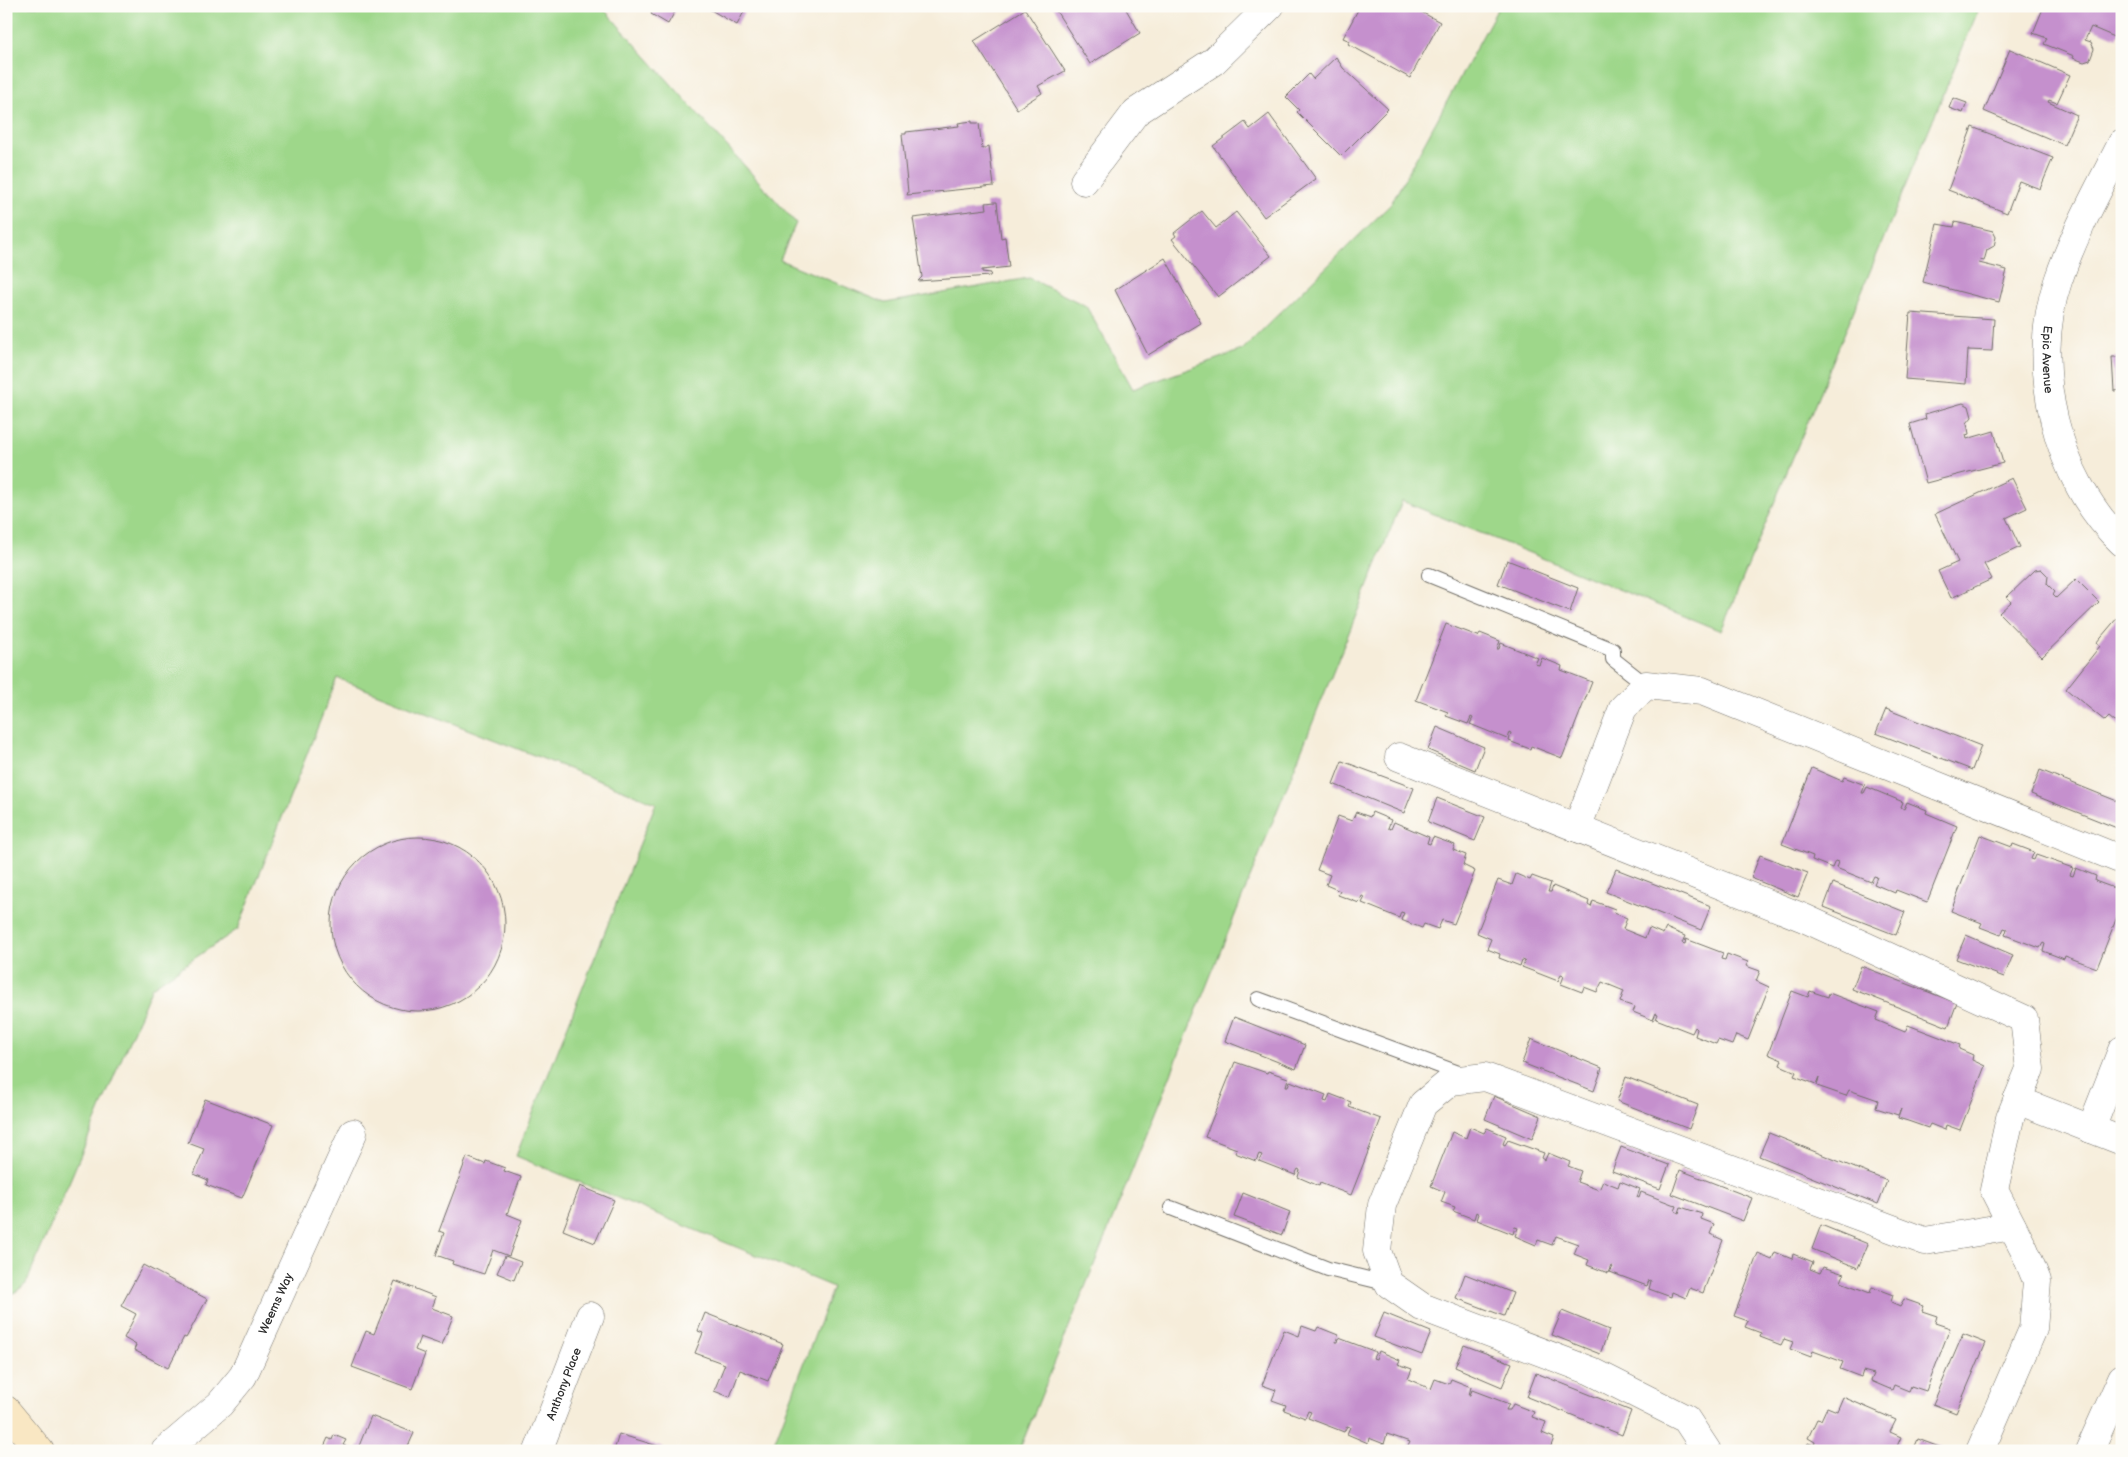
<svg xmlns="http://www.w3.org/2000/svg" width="2128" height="1457" viewBox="0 0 2128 1457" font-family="'Balsamiq Sans',sans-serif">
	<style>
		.green { fill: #9ed78a; stroke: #64815a }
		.building { fill: #c590cd }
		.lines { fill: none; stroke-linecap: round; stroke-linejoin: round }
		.lane-casing { stroke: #726f68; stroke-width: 16 }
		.street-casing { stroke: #726f68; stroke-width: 29 }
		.secondary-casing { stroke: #726f68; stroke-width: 29 }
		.lane { stroke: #fff; stroke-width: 14 }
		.street { stroke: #fff; stroke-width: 28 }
		.secondary { stroke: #f9e7c3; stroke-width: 28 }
		.labels { text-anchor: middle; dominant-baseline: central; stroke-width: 4.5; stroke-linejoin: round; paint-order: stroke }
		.street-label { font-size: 12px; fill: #2b2b2b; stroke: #fdfcf7 }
	</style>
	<rect width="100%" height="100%" fill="#fdfcf7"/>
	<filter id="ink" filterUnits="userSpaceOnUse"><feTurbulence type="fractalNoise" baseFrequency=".02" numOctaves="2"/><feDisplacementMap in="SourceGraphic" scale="10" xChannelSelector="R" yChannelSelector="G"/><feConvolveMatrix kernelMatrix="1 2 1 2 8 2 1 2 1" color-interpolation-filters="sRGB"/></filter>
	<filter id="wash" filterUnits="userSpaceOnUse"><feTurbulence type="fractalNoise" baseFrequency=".0096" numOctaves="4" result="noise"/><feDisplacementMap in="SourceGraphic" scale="20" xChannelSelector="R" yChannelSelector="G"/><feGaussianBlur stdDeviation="1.12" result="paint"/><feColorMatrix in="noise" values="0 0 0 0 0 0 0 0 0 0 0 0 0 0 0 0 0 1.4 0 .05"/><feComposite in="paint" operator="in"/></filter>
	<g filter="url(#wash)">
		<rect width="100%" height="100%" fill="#f6edda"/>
		<!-- green -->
		<polygon class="green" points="6,6 601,6 796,223 780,260 885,303 1029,278 1086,306 1133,389 1242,350 1391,204 1499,6 1980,6 1721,631 1402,501 1019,1451 771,1451 833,1287 516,1156 656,803 337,678 238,929 152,987 26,1284 6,1299"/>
		<g id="blocks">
			<!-- building -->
			<g class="building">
				<polygon points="655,6 678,6 668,24 651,14"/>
				<polygon points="704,6 747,6 737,25"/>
				<polygon points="1053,6 1124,6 1140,33 1090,64"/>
				<polygon points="1360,6 1410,6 1440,22 1410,78 1348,44 1350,41 1343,38"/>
				<polygon points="2044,6 2122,6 2122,26 2117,38 2091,27 2085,40 2091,42 2094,49 2090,60 2084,62 2073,58 2074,56 2044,44 2047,38 2033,33"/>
				<polygon points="1025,9 1065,71 1038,86 1042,93 1017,109 974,41"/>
				<polygon points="2010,49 2070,75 2057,103 2049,100 2048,102 2077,115 2064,145 1984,111"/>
				<polygon points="1336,57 1343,68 1388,109 1341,156 1297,112 1299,110 1286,97 1309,74 1313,79"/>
				<polygon points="1953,98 1967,103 1963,113 1949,108"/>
				<polygon points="1269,114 1316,179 1264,217 1213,146 1245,122 1250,129"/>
				<polygon points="972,121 972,123 979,123 982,149 989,146 994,186 907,195 908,192 902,134 906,134 906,132 959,126 958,123"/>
				<polygon points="1972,127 2053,158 2040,189 2019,181 2007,213 1948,190"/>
				<polygon points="995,202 997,202 1001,238 1005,237 1009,267 982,270 982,272 991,273 990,276 918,281 922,277 913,218 987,209 986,203"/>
				<polygon points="1202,211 1216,228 1236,212 1271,256 1218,297 1172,239 1176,236 1174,233"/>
				<polygon points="1955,222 1993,231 1996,237 1994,246 1987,250 1984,261 1980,260 1979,263 2007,270 1999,302 1923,282 1937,224 1954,227"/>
				<polygon points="1165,258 1201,323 1148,355 1115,290"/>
				<polygon points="1910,313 1994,319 1992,351 1968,350 1966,384 1905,379"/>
				<polygon points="2112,357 2122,357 2122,390 2114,391"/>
				<polygon points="1963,403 1969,406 1972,417 1967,423 1969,434 1966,435 1967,439 1994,431 2003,463 1926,483 1910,424 1926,419 1925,414"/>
				<polygon points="2012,478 2027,508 2006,518 2020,547 1984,564 1992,579 1951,598 1938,571 1958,562 1935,514"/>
				<polygon points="1507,560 1578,588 1570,612 1498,584"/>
				<polygon points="2041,569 2048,576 2047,584 2055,592 2053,595 2056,598 2076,579 2099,602 2042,657 1999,613 2011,602 2007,597 2035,570"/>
				<polygon points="2118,617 2122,620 2122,728 2109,717 2105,721 2066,689 2100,646 2096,643"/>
				<polygon points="1446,624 1478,636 1480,633 1500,641 1497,649 1499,649 1501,643 1538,658 1535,664 1539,665 1542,658 1562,666 1561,670 1592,682 1562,758 1531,746 1530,749 1509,741 1511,733 1509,732 1507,739 1470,724 1473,718 1471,717 1468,724 1446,716 1448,712 1416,700"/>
				<polygon points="1886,709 1981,746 1972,770 1876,733"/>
				<polygon points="1437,727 1484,747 1475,770 1428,750"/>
				<polygon points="1342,761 1414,788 1404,813 1333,784"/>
				<polygon points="1812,768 1842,781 1844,777 1865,785 1862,793 1864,793 1867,787 1903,802 1901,807 1904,809 1907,802 1927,810 1926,813 1957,826 1927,902 1896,890 1895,893 1874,884 1877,877 1874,876 1871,882 1836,868 1838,862 1835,861 1832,868 1812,860 1813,856 1782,844"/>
				<polygon points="2040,770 2122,803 2122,830 2031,794"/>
				<polygon points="1437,798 1485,817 1475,841 1428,822"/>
				<polygon points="1356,812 1370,817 1372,812 1391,820 1388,828 1391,829 1394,822 1429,837 1427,843 1430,844 1433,837 1455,845 1453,850 1466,855 1463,865 1475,871 1454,924 1442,920 1438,929 1424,924 1422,928 1401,920 1404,913 1401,912 1399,918 1362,903 1365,897 1362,896 1359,903 1338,895 1340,891 1326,885 1330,875 1317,870 1338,816 1352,821"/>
				<polygon points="1980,835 2012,847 2013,844 2034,852 2031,859 2034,860 2036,855 2073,868 2070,875 2073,876 2076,868 2096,876 2095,881 2122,891 2122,904 2097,968 2065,956 2064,959 2043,951 2045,944 2043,943 2040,948 2005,935 2007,929 2004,928 2001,935 1980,927 1982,923 1951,911"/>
				<circle cx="418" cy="924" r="87"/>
				<polygon points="1760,855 1808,873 1798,897 1751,878"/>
				<polygon points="1616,869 1711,906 1701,930 1606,892"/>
				<polygon points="1516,874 1530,880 1532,876 1551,883 1548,892 1551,892 1553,886 1589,901 1588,905 1591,907 1593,901 1615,909 1614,913 1627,918 1623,929 1645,938 1649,928 1663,934 1666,928 1685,936 1682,943 1685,944 1686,939 1723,953 1721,959 1725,960 1727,954 1748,962 1746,966 1760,971 1756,981 1769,987 1748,1040 1736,1035 1732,1045 1718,1040 1716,1044 1695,1036 1697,1029 1695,1027 1692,1033 1656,1019 1658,1014 1656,1013 1653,1020 1633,1012 1635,1007 1620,1002 1624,991 1602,982 1597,992 1584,987 1582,992 1561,984 1564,976 1561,975 1558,981 1522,967 1525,961 1522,960 1520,966 1499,958 1500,954 1487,949 1491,939 1477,933 1498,880 1512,885"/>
				<polygon points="1833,883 1905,912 1896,935 1824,907"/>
				<polygon points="1966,935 2013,955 2004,977 1956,959"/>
				<polygon points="1861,966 1957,1003 1948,1027 1852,989"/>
				<polygon points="1792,991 1808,997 1810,991 1828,997 1829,993 1879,1012 1876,1020 1905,1032 1908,1025 1960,1045 1959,1049 1973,1055 1972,1060 1985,1066 1960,1130 1946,1125 1945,1130 1930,1124 1928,1128 1908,1121 1898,1118 1901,1109 1898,1115 1876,1108 1878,1100 1849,1090 1846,1096 1817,1086 1819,1077 1816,1084 1794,1076 1796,1072 1780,1065 1782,1060 1768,1054"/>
				<polygon points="1234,1017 1305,1045 1296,1069 1225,1041"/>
				<polygon points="1531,1039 1602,1068 1594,1091 1522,1063"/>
				<polygon points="1235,1062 1267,1073 1268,1071 1288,1078 1286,1086 1288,1086 1290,1081 1326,1095 1324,1101 1327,1102 1330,1094 1351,1102 1349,1107 1381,1119 1351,1195 1320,1183 1319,1186 1298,1177 1300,1170 1298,1169 1295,1175 1259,1161 1262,1155 1259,1154 1256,1161 1235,1153 1237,1149 1205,1137"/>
				<polygon points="1626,1077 1698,1105 1689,1129 1617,1101"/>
				<polygon points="1494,1096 1541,1116 1532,1139 1485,1119"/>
				<polygon points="205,1099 273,1125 242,1198 206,1185 208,1180 194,1174 204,1149 188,1143"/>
				<polygon points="1470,1127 1484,1133 1487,1128 1506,1136 1503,1144 1505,1145 1508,1140 1544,1153 1542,1158 1545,1160 1548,1153 1570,1162 1568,1166 1581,1171 1577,1182 1599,1190 1603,1181 1618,1187 1620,1181 1640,1189 1637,1197 1639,1198 1641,1192 1677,1206 1675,1211 1679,1213 1681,1207 1702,1214 1701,1219 1714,1224 1710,1234 1723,1240 1703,1293 1690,1288 1686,1298 1672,1292 1671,1297 1649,1289 1651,1281 1649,1280 1647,1286 1610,1272 1613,1267 1611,1266 1608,1273 1587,1265 1589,1260 1574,1254 1578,1244 1556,1236 1552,1245 1538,1240 1536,1245 1515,1236 1518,1228 1515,1227 1513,1234 1477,1220 1479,1214 1476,1212 1474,1219 1453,1211 1455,1207 1441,1202 1445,1192 1431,1186 1452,1132 1466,1138"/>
				<polygon points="1769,1133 1887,1181 1878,1204 1759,1156"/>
				<polygon points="1621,1147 1669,1165 1660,1189 1612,1171"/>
				<polygon points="467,1157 485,1164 486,1161 505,1168 504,1171 521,1177 507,1214 522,1220 509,1256 493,1250 484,1274 452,1264 453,1261 436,1255 444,1233 439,1231"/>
				<polygon points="1680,1170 1752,1198 1743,1221 1672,1194"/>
				<polygon points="580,1186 614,1200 595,1243 563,1230"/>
				<polygon points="1243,1193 1290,1212 1282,1235 1234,1217"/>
				<polygon points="1821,1225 1868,1244 1858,1268 1812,1249"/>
				<polygon points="1775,1252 1792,1259 1793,1254 1813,1262 1810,1269 1820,1273 1823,1267 1844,1274 1841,1282 1870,1293 1872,1287 1893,1295 1891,1302 1900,1306 1904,1299 1924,1306 1922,1311 1937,1316 1935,1323 1950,1328 1926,1391 1911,1386 1909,1391 1894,1385 1892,1390 1871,1381 1874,1374 1863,1371 1861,1377 1840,1369 1843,1362 1813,1351 1811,1357 1790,1349 1793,1342 1784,1339 1781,1345 1760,1337 1761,1333 1745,1327 1748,1321 1734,1316 1758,1253 1772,1259"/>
				<polygon points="505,1256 521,1262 514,1280 497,1273"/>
				<polygon points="143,1265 207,1299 186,1338 184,1337 168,1368 134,1350 136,1345 124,1338 136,1314 121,1306"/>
				<polygon points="1465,1274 1513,1293 1504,1316 1456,1298"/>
				<polygon points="395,1281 436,1297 432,1308 453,1316 442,1345 420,1337 415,1350 425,1354 412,1389 352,1367 366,1331 374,1334"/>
				<polygon points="1562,1311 1609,1330 1600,1354 1552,1335"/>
				<polygon points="705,1313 783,1344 768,1381 740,1370 730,1397 714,1391 725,1364 695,1353 703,1333 698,1331"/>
				<polygon points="1384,1313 1431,1332 1422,1355 1374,1337"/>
				<polygon points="1302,1326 1316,1331 1318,1327 1338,1335 1336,1342 1338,1342 1339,1338 1376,1352 1373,1358 1376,1359 1379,1351 1400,1360 1398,1364 1412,1369 1408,1379 1431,1389 1435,1379 1449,1384 1451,1379 1471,1387 1469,1395 1470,1395 1472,1390 1509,1404 1506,1410 1510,1410 1513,1404 1534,1412 1532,1417 1546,1422 1542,1433 1554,1438 1549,1451 1406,1451 1410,1442 1387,1434 1384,1444 1369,1438 1368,1443 1347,1434 1350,1427 1347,1426 1344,1432 1308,1418 1311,1412 1308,1411 1305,1418 1284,1410 1286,1405 1272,1400 1276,1390 1262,1385 1284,1330 1299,1336"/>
				<polygon points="1963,1334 1986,1343 1956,1413 1933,1404"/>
				<polygon points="1464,1345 1512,1363 1502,1387 1455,1367"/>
				<polygon points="1536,1373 1631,1411 1622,1435 1527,1397"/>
				<polygon points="1843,1397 1896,1420 1890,1432 1901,1437 1895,1451 1805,1451 1808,1443 1814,1445 1815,1442 1808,1438 1817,1419 1821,1420 1827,1407 1837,1411"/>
				<polygon points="371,1416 414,1433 406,1451 357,1451"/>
				<polygon points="619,1434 664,1448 664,1451 614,1451"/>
				<polygon points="334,1435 346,1440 343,1445 357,1451 322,1451 328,1438 332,1440"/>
				<polygon points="1918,1439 1942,1448 1941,1451 1913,1451"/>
			</g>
		</g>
	</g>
	<g filter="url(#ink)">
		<use href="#blocks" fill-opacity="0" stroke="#726f68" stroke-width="1"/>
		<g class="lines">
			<defs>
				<g id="lane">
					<polyline points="1429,575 1613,650 1613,659 1646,685"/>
					<polyline points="1258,999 1464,1075"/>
					<polyline points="1171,1208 1328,1269 1389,1284"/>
				</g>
				<g id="street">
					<path id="s1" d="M2122,143C2099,189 2074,233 2058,281C2029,365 2056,481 2122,542"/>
					<polyline points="1084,181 1136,112 1214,61 1270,6"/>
					<polyline points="1399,757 1804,918 2024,1019 2030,1069 2010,1118 1994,1190 2024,1249 2037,1281 2033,1329 1980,1451"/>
					<polyline points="1577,828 1623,708 1646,685 1702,691 2122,860"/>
					<polyline points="2017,1100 2122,1141"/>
					<polyline points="2091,1129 2122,1050"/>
					<path id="s2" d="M165,1451L220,1404L243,1376L353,1133"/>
					<path id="s3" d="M538,1451L590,1316"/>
					<polyline points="1707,1451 1686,1419 1591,1371 1422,1307 1389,1284 1377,1251 1382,1205 1423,1104 1451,1081 1485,1077 1925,1241 2012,1226"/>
					<polyline points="2089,1451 2122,1378"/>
				</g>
				<polyline id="secondary" points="6,1410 40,1451"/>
			</defs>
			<!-- lane casing -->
			<use href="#lane" class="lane-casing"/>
			<!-- street casing -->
			<use href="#street" class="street-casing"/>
			<!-- secondary casing -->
			<use href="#secondary" class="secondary-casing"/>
			<!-- lane -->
			<use href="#lane" class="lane"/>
			<!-- street -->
			<use href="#street" class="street"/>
			<!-- secondary -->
			<use href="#secondary" class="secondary"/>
		</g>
	</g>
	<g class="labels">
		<!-- street labels -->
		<g class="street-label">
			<text stroke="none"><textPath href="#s1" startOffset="232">Epic Avenue</textPath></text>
			<text stroke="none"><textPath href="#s2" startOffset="188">Weems Way</textPath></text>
			<text stroke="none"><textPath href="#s3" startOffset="72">Anthony Place</textPath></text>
		</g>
	</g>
	<!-- margin -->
	<rect width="2128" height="1457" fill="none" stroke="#fdfcf7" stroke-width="25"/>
</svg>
